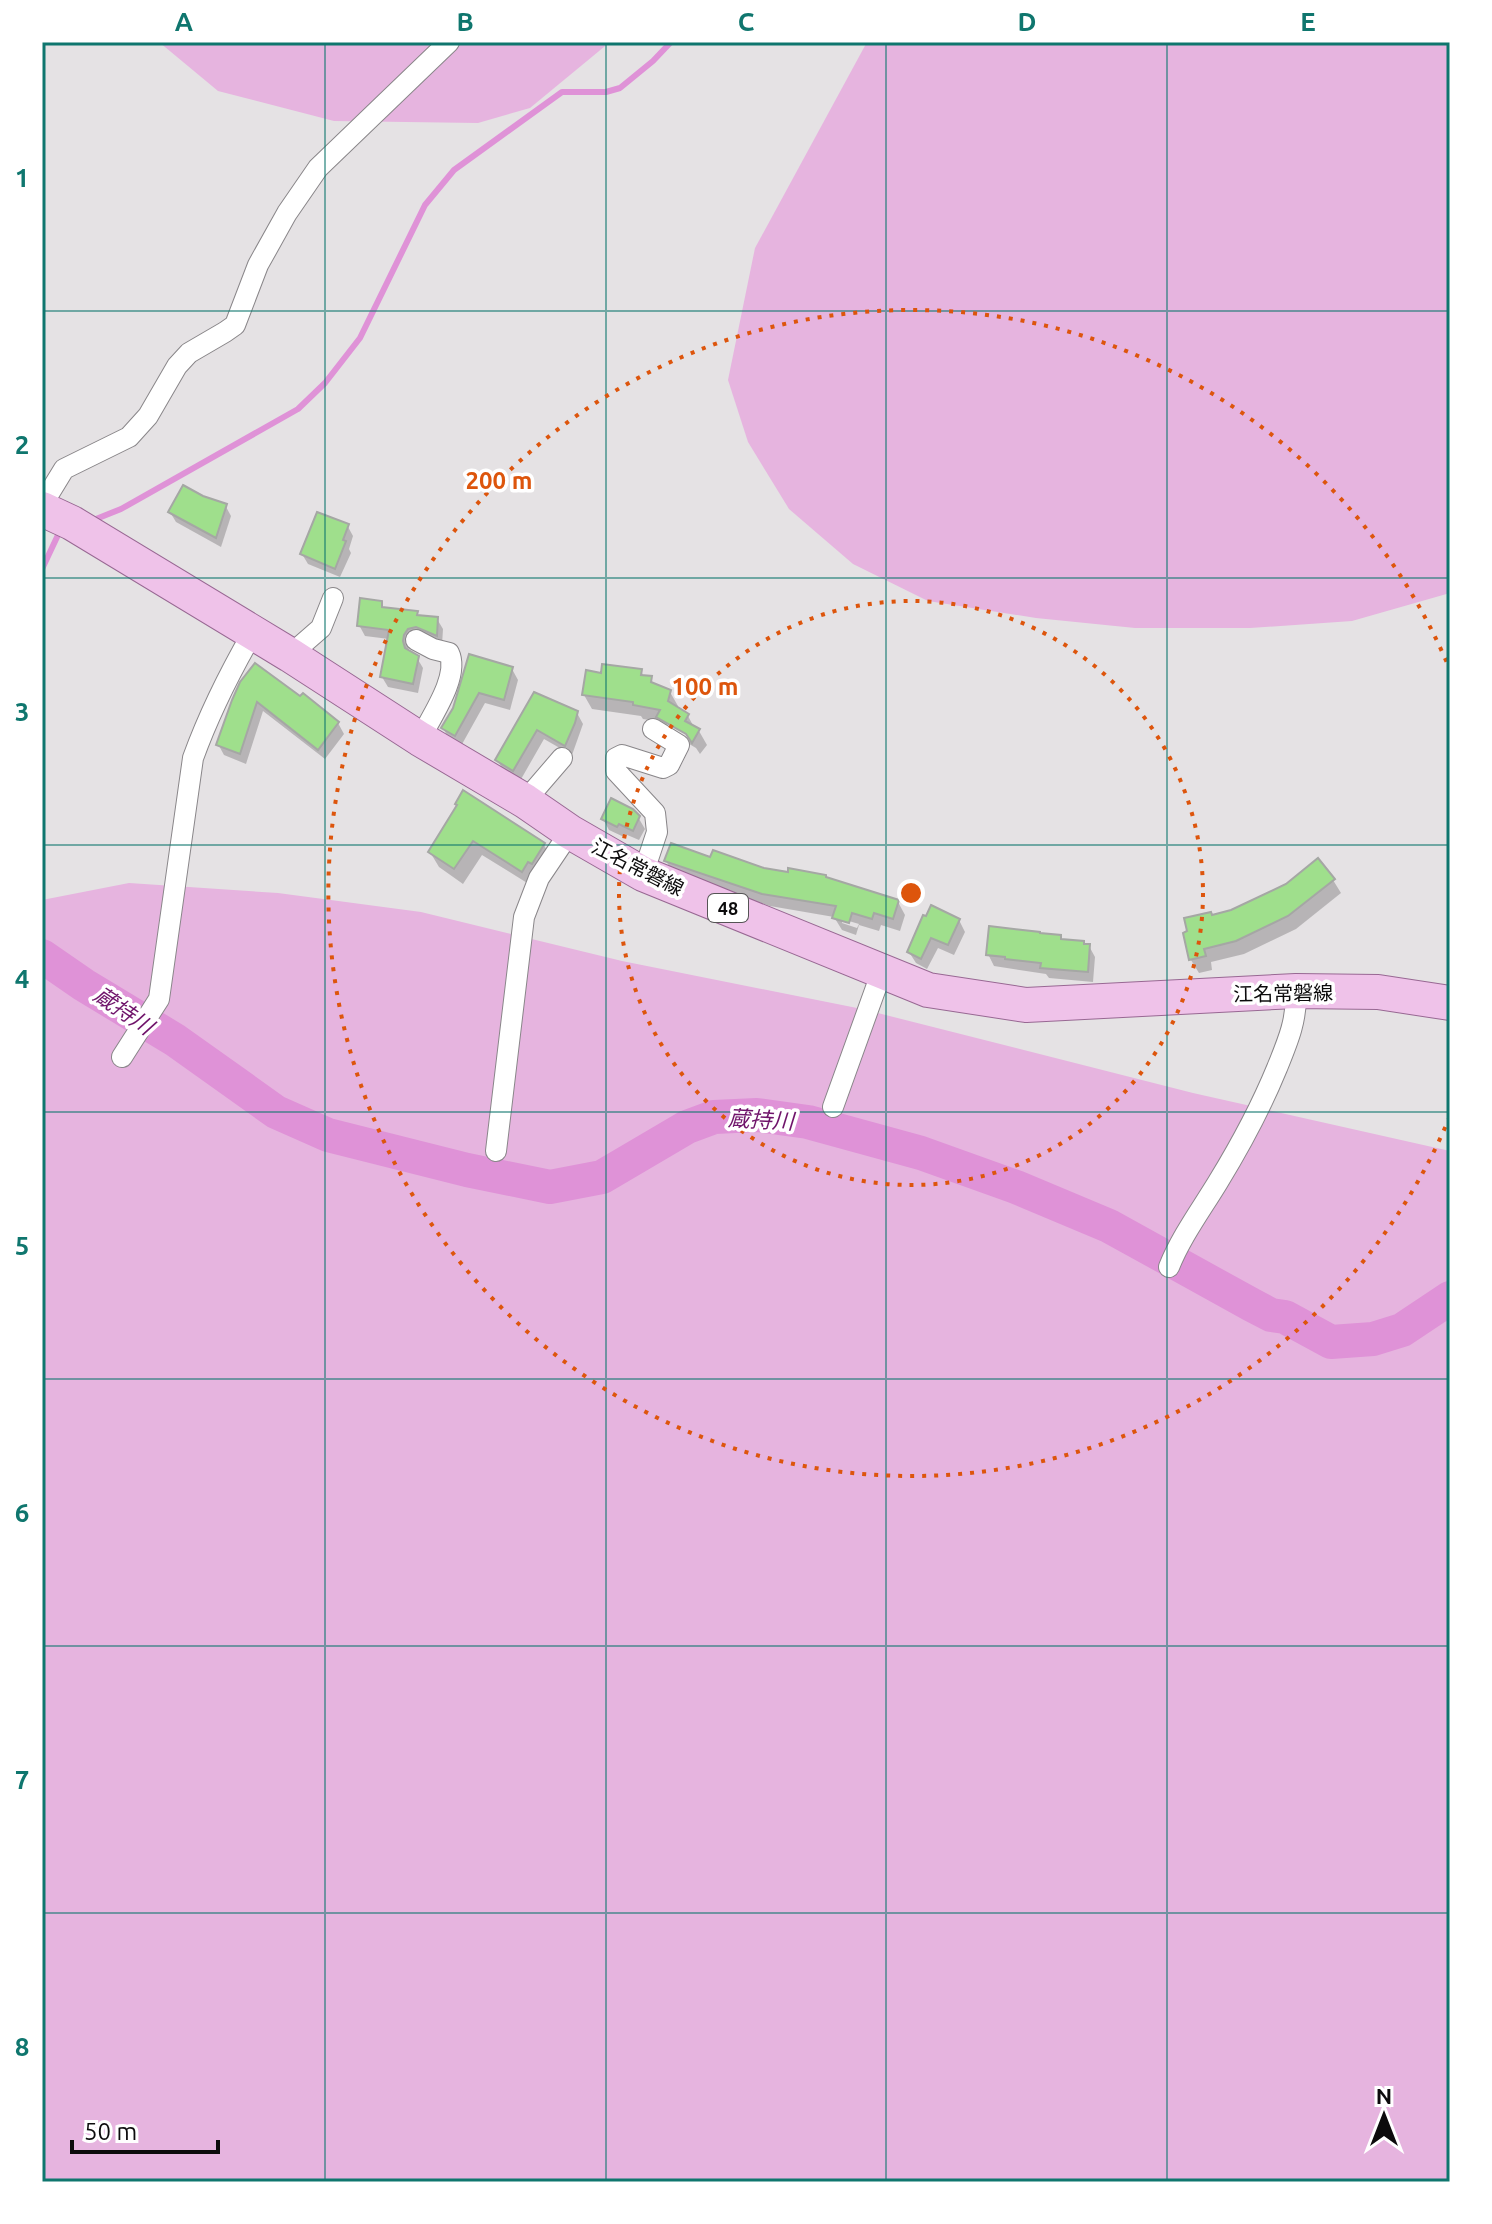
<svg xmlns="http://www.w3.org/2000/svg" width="1492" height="2224" viewBox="0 0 1492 2224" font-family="Ubuntu,'Noto Sans JP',sans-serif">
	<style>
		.green { fill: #e6b4df }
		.shadow { fill: #0003; fill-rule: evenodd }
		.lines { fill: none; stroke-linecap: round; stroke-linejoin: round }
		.stream { stroke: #df92d7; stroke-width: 6 }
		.river { stroke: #df92d7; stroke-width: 34 }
		.building { fill: #9fdf8c; stroke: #a5a7a4; stroke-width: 2 }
		.street-casing { stroke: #898689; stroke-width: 22 }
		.primary-casing { stroke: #986893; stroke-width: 36 }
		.street { stroke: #fff; stroke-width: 20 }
		.primary { stroke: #efc2e9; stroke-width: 34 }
		.grid { fill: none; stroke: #0f766e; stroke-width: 2; stroke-opacity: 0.55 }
		.ring { fill: none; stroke: #dd550c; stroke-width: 4; stroke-dasharray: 4 8 }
		.labels { text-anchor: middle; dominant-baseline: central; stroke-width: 7; stroke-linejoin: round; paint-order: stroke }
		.shield { fill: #fff; stroke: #555455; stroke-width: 2 }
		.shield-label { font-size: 18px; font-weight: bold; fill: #0c0b0c }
		.street-label { font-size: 20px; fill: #0c0b0c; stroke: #fff }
		.water-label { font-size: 22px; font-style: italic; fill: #6f136a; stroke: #fff }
		.centre { fill: #dd550c; stroke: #fff; stroke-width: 4 }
		.ring-label { font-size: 24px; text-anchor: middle; font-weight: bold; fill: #dd550c; stroke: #fff; stroke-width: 7; stroke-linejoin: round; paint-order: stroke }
		.neatline { fill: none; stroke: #0f766e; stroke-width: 3 }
		.grid-label { font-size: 26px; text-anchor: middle; font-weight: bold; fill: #0f766e }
	</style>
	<rect width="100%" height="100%" fill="#e5e2e4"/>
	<!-- green -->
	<g class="green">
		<polygon points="159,42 610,42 530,108 478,123 334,121 218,91"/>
		<polygon points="867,42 1450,42 1450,593 1352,621 1250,628 1135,628 1036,618 928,601 853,564 789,509 748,442 728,380 755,248"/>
		<polygon points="129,883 278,893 421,912 622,961 862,1009 1193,1093 1450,1151 1450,2182 42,2182 42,900"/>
	</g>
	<!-- shadow -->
	<g class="shadow">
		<polygon points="203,498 225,505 231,516 221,547 176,522 170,512"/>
		<polygon points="347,525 353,536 349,549 351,553 340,577 308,564 302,554"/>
		<polygon points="381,603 384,609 416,613 419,618 437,619 443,629 442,645 409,646 408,652 417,658 423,668 418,693 388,687 382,677 389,639 365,636 359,625"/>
		<polygon points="512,669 518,680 510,710 485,703 461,746 449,739 443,728 454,709"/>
		<path d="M641,671L644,677L650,678L655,686L670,692L678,706L677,709L688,716L695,729L699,731L707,745L700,754L696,748L667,731L661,722L643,719L641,716L592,709L584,695L603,675ZM667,720L695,737L693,741L667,725Z"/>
		<polygon points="242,683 338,723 344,734 325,759 263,711 246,764 224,755 218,744"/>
		<polygon points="535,694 577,713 583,724 572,755 544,739 520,781 504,771 497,760"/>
		<polygon points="458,806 544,845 552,860 532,886 482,855 463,884 439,867 430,852"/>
		<polygon points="638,817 645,829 639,840 625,834 624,837 609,830 603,819"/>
		<path d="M712,860L898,902L905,915L900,931L881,925L879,931L859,925L856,935L842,930L834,917L770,906L674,874L666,861ZM842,919L859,924L857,928L842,923Z"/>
		<polygon points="1333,880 1341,893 1296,929 1244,954 1211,962 1212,970 1199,973 1191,960 1185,934 1212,917"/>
		<polygon points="959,920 965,932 954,955 938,948 927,969 916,963 909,952"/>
		<polygon points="1060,937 1063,941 1089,946 1095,957 1093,982 1049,978 1046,974 994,966 988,954"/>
	</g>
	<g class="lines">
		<!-- stream -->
		<g class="stream">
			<polyline points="91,521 121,509 298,409 325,383 360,338 425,205 454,170 562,92 606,92 620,88 653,61 671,42"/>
			<polyline points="42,569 58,535 62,533"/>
		</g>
		<!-- river -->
		<polyline class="river" points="42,956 84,985 175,1040 276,1112 328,1135 467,1170 550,1187 602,1177 687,1127 714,1117 757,1115 808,1122 921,1153 1016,1187 1109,1226 1252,1305 1271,1315 1285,1317 1331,1342 1373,1339 1402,1330 1450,1298"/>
	</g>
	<!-- building -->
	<g class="building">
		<polygon points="183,485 203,496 227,504 216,538 168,512"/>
		<polygon points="317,512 349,524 343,540 346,541 335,569 300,554"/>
		<polygon points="360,598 382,601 382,607 418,611 417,615 438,617 437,636 416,627 408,629 404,635 403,641 405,648 419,656 413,684 380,677 389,630 357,626"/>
		<polygon points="469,654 513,667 504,700 479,693 455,736 441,728 453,708"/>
		<polygon points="255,663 300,696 303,693 339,722 318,750 257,702 240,754 216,745 232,700 240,682"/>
		<polygon points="602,664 642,669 641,675 652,676 651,682 671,690 668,701 689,714 685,721 700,729 692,743 686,734 656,717 660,710 633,705 633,702 582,695 586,670 601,673"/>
		<polygon points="534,692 578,711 575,723 565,746 537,730 513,771 495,760"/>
		<polygon points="463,790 545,843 532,864 528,862 522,872 473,841 454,869 428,852 457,805 455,804"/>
		<polygon points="611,798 633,809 640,816 633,831 619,824 617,827 601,819"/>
		<polygon points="671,843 710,857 713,850 764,868 788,872 788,868 826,875 826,877 899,900 893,919 874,913 872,919 852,913 849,923 832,918 836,906 762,894 664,861"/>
		<polygon points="1318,858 1335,879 1288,916 1236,941 1204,949 1206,956 1189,960 1183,933 1187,931 1184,918 1211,912 1212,915 1231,910 1286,884"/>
		<polygon points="931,905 960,919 948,945 931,938 921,959 907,952 923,915 926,916"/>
		<polygon points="989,926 1040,932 1040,933 1061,935 1061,939 1084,941 1084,944 1090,944 1088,972 1040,968 1041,963 1005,959 1005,957 986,955"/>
	</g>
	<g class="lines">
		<defs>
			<g id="street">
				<polyline points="42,505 64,469 129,437 148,416 177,366 189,353 225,332 235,325 258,265 287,213 318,168 449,42"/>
				<path d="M416,640L433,649L449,653C460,676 431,717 420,739"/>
				<polyline points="290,655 321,628 333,598"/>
				<polyline points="525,801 562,758"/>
				<polyline points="643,874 657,832 655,813 616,771 616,758 622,755 663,768 669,765 679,745 653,729"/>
				<path d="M122,1057L159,999L193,758C209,714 229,674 252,634"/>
				<polyline points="833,1107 882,971"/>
				<polyline points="496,1151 524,917 539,878 570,832"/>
				<path d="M1169,1267C1181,1237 1201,1210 1218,1182C1240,1146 1261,1107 1277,1068C1288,1041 1297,1020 1296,991"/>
			</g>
			<polyline id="primary" points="42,509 72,523 290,655 420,739 525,801 570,832 643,874 928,990 1026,1005 1296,991 1378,992 1450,1003"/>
		</defs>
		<!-- street casing -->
		<use href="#street" class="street-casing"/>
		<!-- primary casing -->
		<use href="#primary" class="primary-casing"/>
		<!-- street -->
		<use href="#street" class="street"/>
		<!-- primary -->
		<use href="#primary" class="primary"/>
	</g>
	<!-- grid -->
	<path class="grid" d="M325,42V2182M606,42V2182M886,42V2182M1167,42V2182M42,311H1450M42,578H1450M42,845H1450M42,1112H1450M42,1379H1450M42,1646H1450M42,1913H1450"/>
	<!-- distance rings -->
	<g class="ring">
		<circle cx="911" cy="893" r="292"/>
		<path d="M1450 1116A583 583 0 1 1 1450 670"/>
	</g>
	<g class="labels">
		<!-- shield labels -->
		<rect class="shield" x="708" y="894" width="40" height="28" rx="6"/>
		<g class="shield-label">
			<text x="728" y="908">48</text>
		</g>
		<!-- street labels -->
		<g class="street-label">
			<text transform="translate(638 867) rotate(27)">江名常磐線</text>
			<text transform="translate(1283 993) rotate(-1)">江名常磐線</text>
		</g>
		<!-- water labels -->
		<g class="water-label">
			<text transform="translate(124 1010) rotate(34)">蔵持川</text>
			<text transform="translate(761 1119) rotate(3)">蔵持川</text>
		</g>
	</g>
	<circle cx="911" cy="893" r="12" class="centre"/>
	<g class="ring-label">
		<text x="499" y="489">200 m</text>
		<text x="705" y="695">100 m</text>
	</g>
	<!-- border -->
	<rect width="1492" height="2224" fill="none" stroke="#ffffff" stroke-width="88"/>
	<!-- north arrow -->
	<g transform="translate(1384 2116)" stroke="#ffffff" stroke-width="6" paint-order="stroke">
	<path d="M0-6L14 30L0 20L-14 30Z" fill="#0c0b0c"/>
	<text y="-12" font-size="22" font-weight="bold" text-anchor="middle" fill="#0c0b0c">N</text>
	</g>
	<!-- scale -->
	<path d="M72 2140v12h146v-12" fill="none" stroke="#0c0b0c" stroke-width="4"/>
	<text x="84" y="2140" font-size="24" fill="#0c0b0c" stroke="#ffffff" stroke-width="6" paint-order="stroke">50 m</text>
	<rect x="44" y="44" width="1404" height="2136" class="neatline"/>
	<g class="grid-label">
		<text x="184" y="31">A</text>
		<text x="465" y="31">B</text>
		<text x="746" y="31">C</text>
		<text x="1027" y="31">D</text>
		<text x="1308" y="31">E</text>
		<text x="22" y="187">1</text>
		<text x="22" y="454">2</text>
		<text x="22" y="721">3</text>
		<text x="22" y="988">4</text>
		<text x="22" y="1255">5</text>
		<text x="22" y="1522">6</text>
		<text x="22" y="1789">7</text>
		<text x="22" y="2056">8</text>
	</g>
</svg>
